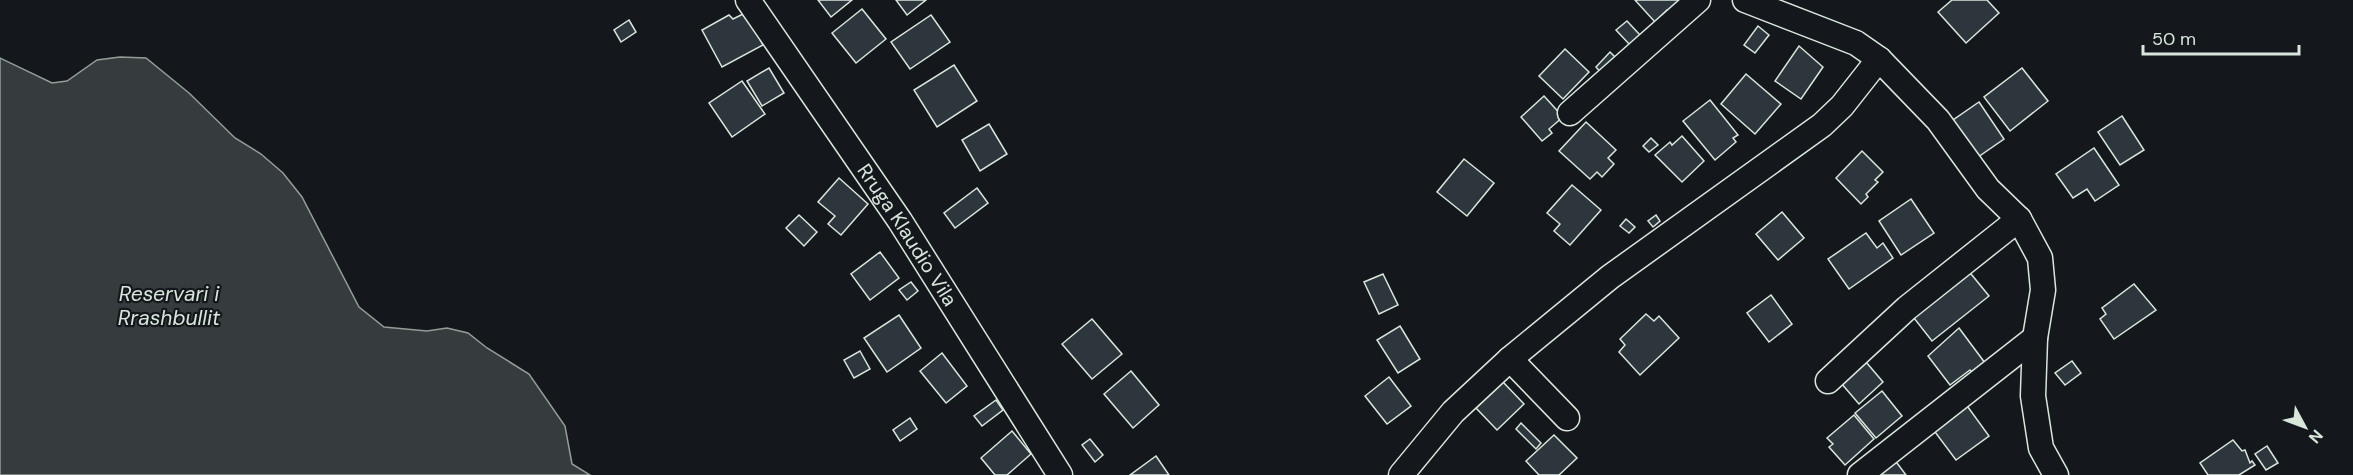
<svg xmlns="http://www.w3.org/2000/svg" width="2353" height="475" viewBox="0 0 2353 475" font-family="'DM Sans',sans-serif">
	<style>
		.water { fill: #363b3e; stroke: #939e99; stroke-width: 1.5 }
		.building { fill: #2c363c; stroke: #d8e6dc; stroke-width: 1.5 }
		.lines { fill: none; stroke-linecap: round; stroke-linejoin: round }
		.minor-casing { stroke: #d8e6dc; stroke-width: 27 }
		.minor { stroke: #14181c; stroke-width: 24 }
		.labels { text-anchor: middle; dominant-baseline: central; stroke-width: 4.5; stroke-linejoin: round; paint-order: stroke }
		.street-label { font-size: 20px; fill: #d8e6dc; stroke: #14181c }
		.water-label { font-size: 21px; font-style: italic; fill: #d8e6dc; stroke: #14181c }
	</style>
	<rect width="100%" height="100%" fill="#14181c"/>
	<!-- water -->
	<polygon class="water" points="120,57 146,58 189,93 235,138 261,154 283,173 302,197 359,307 384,327 427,331 447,328 468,333 487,348 529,374 565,426 572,464 590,475 0,475 0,58 52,83 67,81 97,60"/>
	<!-- building -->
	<g class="building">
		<polygon points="818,0 852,0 831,17"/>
		<polygon points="896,0 926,0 907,15"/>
		<polygon points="1635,0 1683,0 1672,15 1667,10 1655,22"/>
		<polygon points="1952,0 1987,0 1999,13 1966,43 1938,12"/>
		<polygon points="862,9 886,39 856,63 832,33"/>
		<polygon points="745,13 763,45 722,67 702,30 729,15 733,19"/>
		<polygon points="931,15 950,42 910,69 891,42"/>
		<polygon points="629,20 636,32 621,42 614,30"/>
		<polygon points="1627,21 1640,35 1630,45 1616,30"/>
		<polygon points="1758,26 1769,35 1755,53 1744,45"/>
		<polygon points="1799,46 1823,67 1801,99 1775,81"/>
		<polygon points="1565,49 1589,72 1563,99 1539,76"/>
		<polygon points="1610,52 1617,59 1602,74 1596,67"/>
		<polygon points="954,65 977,101 937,127 914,90"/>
		<polygon points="769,68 784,93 762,106 747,81"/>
		<polygon points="2022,68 2048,101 2010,131 1984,97"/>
		<polygon points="1746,74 1781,104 1755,134 1721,104"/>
		<polygon points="742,81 765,114 732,137 709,103"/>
		<polygon points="1544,96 1563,117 1549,129 1552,133 1542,141 1521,117"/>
		<polygon points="1710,100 1738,135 1733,138 1736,142 1715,160 1683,121"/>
		<polygon points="1979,102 2004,139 1978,157 1953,120"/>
		<polygon points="2122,116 2144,150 2120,165 2098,132"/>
		<polygon points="1586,122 1616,150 1608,158 1614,164 1602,177 1597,172 1590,179 1559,151"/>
		<polygon points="989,124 1007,154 980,171 962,140"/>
		<polygon points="1682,136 1704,161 1682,182 1655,155 1670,142 1672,145"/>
		<polygon points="1651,138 1658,145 1649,152 1643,146"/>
		<polygon points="2094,148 2119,185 2095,201 2087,189 2073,198 2056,174"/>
		<polygon points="1862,151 1883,172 1875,180 1878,182 1866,194 1868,197 1861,204 1836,178"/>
		<polygon points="1464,159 1494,183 1467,216 1437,192"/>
		<polygon points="839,178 868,204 841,235 828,224 835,216 818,202"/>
		<polygon points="1572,185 1601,210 1570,245 1554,231 1560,224 1547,213"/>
		<polygon points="977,188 988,203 955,228 944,213"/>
		<polygon points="1911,199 1934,233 1901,255 1879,221"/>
		<polygon points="1782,212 1804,238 1778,260 1756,234"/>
		<polygon points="799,215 817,232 804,246 786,228"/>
		<polygon points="1656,215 1660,221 1653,227 1648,221"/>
		<polygon points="1626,219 1635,227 1629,233 1620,226"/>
		<polygon points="1866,233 1877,248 1883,243 1893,258 1849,289 1828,259"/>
		<polygon points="880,252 899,278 870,300 851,274"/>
		<polygon points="1967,269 1989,296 1932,341 1910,313"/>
		<polygon points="1383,274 1398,305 1379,314 1364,282"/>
		<polygon points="911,282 918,291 907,300 899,290"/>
		<polygon points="2134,284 2156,310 2114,339 2100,319 2106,314 2102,308"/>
		<polygon points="1771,295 1792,324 1769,342 1747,313"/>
		<polygon points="1646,314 1654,321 1659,316 1679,338 1640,375 1619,352 1625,345 1620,339"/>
		<polygon points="899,315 921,348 887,372 864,338"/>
		<polygon points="1092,319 1122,354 1092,379 1062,344"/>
		<polygon points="1400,326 1420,359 1398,373 1377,340"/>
		<polygon points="1959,328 1988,367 1976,377 1970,370 1950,385 1928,356"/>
		<polygon points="860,351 870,369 854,378 844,360"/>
		<polygon points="942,353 967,386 946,403 920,371"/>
		<polygon points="2072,361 2081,373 2065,385 2055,373"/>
		<polygon points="1866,362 1883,382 1859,404 1841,383"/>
		<polygon points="1131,371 1159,405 1133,428 1104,394"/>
		<polygon points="1389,377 1411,406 1387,424 1365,396"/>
		<polygon points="1503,382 1524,404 1497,430 1476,408"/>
		<polygon points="1882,391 1902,416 1876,438 1855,413"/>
		<polygon points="996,400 1003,410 982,426 974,416"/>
		<polygon points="1965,403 1989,436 1956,460 1932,428"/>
		<polygon points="1854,415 1874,439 1845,465 1829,447 1833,444 1827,438"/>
		<polygon points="910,418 917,429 900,441 893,430"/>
		<polygon points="1521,423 1541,443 1536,449 1516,429"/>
		<polygon points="1012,431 1031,454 1007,475 995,475 981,458"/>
		<polygon points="1554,435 1577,458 1559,475 1539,475 1526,461"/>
		<polygon points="1090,439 1103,455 1095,462 1082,445"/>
		<polygon points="2233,440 2242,451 2245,450 2250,463 2252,461 2255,465 2239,475 2208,475 2200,463"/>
		<polygon points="2267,446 2278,463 2266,470 2255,454"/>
		<polygon points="1156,456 1169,475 1130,475"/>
		<polygon points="1891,458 1897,463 1906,475 1879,475 1876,470"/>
	</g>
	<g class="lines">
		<defs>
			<g id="minor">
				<path id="s1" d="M748,0L900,221L1060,475"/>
				<polyline points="1745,0 1856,43 1879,59 1938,120 1988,189 2019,219 2040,258 2043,290 2035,338 2033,396 2041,448 2056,475"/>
				<polyline points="1570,113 1698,0"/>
				<polyline points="1510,359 1567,418"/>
				<polyline points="1828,381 1907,308 2019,219"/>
				<polyline points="1401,475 1453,412 1510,359 1610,277 1822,125 1842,106 1879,59"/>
				<polyline points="1860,475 2035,338"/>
			</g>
		</defs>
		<!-- minor casing -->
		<use href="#minor" class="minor-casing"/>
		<!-- minor -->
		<use href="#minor" class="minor"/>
	</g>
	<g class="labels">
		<!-- street labels -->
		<g class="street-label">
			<text stroke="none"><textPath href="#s1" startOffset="284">Rruga Klaudio Vila</textPath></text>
		</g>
		<!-- water labels -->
		<g class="water-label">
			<text x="169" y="294">Reservari i<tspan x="169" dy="24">Rrashbullit</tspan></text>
		</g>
	</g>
	<!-- north arrow -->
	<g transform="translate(2305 427) rotate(131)" stroke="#14181c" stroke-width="4.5" paint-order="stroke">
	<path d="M0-4.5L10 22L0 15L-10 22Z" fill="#d8e6dc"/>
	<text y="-9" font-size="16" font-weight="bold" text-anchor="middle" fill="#d8e6dc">N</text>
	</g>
	<!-- scale -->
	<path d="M2143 45v9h156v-9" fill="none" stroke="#d8e6dc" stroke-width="3"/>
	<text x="2152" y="45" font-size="18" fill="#d8e6dc" stroke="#14181c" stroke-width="4.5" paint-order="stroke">50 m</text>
</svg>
